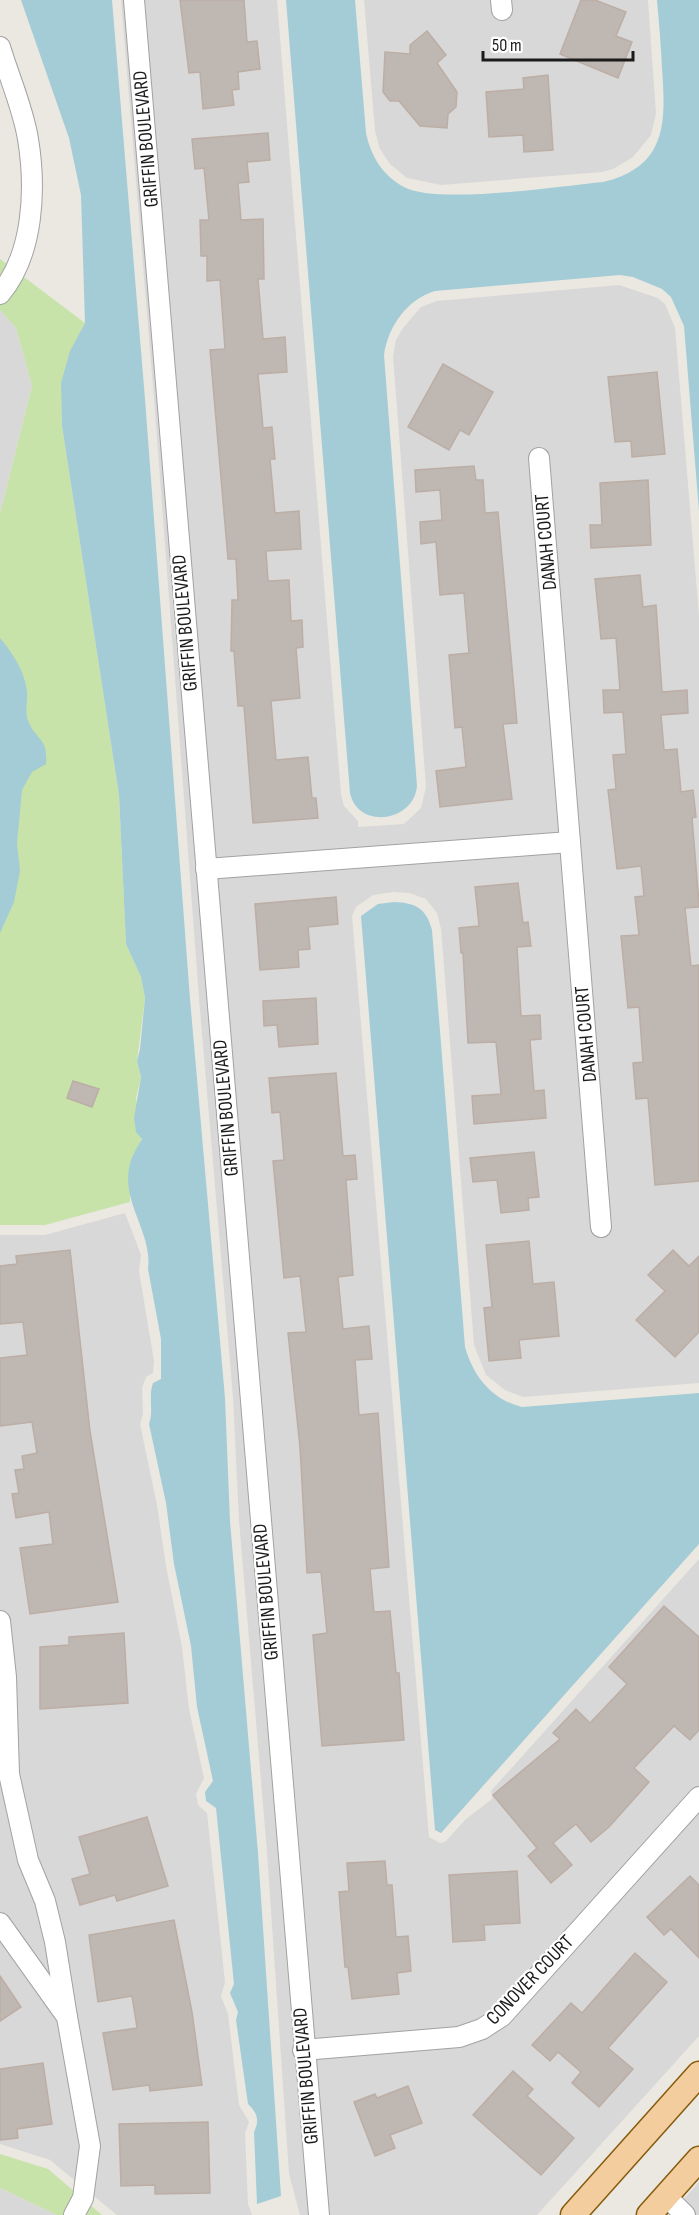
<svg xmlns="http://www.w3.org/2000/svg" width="699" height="2215" viewBox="0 0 699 2215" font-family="'Sofia Sans Condensed',sans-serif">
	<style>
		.residential { fill: #d9d8d8 }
		.grass { fill: #c7e3aa }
		.water { fill: #a4ccd6 }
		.building { fill: #bfb7b1; stroke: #bcaea5; stroke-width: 1.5 }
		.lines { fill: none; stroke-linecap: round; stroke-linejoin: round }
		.minor-casing { stroke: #a2a2a2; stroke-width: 22 }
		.major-casing { stroke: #865b0c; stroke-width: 27 }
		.minor { stroke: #fff; stroke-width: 20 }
		.major { stroke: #f3cd9e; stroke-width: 24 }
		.labels { text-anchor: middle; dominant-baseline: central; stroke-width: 4.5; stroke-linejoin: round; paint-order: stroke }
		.street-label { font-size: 20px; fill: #1b1b1b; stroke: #fff }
	</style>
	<rect width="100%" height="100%" fill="#ebe8e1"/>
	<!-- residential -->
	<g class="residential">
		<polygon points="121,0 277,0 341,794 344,806 358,821 358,827 404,824 421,808 426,787 393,356 396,340 403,328 421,307 437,301 619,285 658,298 665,304 675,328 699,616 699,1383 523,1397 505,1390 486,1375 474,1345 441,929 437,913 426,899 409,893 393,892 373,895 356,907 352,916 429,1837 440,1843 445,1842 466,1819 492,1799 491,1791 699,1559 699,2036 537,2215 300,2215 289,2174 267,1852 239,1520 233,1397 199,998 154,398"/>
		<polygon points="364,0 648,0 656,114 651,135 633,157 613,169 602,172 441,185 407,178 390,164 380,149 375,131"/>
		<polygon points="0,310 16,328 32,386 0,514"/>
		<polygon points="125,1213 141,1255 139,1271 154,1361 153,1373 146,1377 142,1388 143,1414 140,1424 157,1505 166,1566 182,1647 189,1709 204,1778 196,1794 198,1805 207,1813 225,1982 221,1996 228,2014 239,2105 249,2122 245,2133 248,2204 252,2215 117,2215 50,2160 0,2144 0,1235 45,1235"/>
		<polygon points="699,2182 699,2215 670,2215"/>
		<polygon points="0,2188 57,2215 0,2215"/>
	</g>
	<!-- grass -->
	<g class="grass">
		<path d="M0,259L85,323C63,365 61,379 62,426L119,795L126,944L141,977L145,998L137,1061L141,1077L136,1098L142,1138L130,1164V1202L45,1225H0V514L32,386L16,328L0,310Z"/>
		<polygon points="0,2154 48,2169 102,2215 57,2215 0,2188"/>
	</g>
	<!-- water -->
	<g class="water">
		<path d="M21,0H112L145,399L190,999L225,1398L230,1521L258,1853L281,2196L257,2204L254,2132C260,2120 257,2113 248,2104L236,2020L238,2012L230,1993L234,1984L216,1808L206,1801L205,1792L213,1781L197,1707L191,1646L174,1564L166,1503L149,1424C154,1411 148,1397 153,1383L161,1379V1339L148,1269C153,1233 120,1202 130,1164C132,1155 138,1146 142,1139L136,1132L134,1118L141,1077L137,1061L140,1049L145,998L141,977L126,944L119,795L62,426L61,383L70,351L85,323L81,195L69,138Z"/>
		<path d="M286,0H355L366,133C371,156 382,175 404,187C436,205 562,186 603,182C667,167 666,122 662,69C661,46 659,23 657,0H699V511L684,326L671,297L662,289L633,277L620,275L435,291C407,299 388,327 384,355L417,786C414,822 358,830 350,793Z"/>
		<path d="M0,638C12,652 25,672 27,691C28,702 24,712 29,723C38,742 48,738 46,764L32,772L22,790L17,843L20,871L14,902L0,933Z"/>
		<path d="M394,902C416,903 426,908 432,930L465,1347C474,1377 491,1399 522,1407L699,1393V1544L441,1833L435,1830L361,916L378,904Z"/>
	</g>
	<!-- building -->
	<g class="building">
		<polygon points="180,0 244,0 247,42 257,41 260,69 238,72 239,89 232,90 234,105 203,109 200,72 189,73"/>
		<polygon points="581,0 595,0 626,12 616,36 632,42 618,78 560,54"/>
		<polygon points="427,31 446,55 437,63 457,92 456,107 448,114 447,128 420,126 399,101 390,101 383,92 385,52 410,54 410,45"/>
		<polygon points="548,75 553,150 524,152 523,135 489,137 486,92 524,89 523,78"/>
		<polygon points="268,133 270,160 247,162 249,182 238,183 241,220 263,219 264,279 258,279 263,339 285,337 287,372 258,374 263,428 272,427 275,459 270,459 275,513 299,511 301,549 266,551 268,581 289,580 291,621 302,620 303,647 296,648 300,698 271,701 276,760 308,757 312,798 316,798 318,818 253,823 244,706 238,706 234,651 231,651 232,600 238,600 236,559 228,559 210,350 225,349 220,280 207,281 207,256 201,256 200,220 209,220 204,168 195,169 192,139"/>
		<polygon points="443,364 493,392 469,435 460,430 449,450 408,427"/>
		<polygon points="657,372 665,454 632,457 631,441 615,442 608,377"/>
		<polygon points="474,466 476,480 483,480 485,513 498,512 517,723 503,724 512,799 440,807 436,771 466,767 462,727 455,728 449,655 469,653 464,593 440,595 436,542 421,544 420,522 442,520 440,490 416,492 415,470"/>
		<polygon points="648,480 651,545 591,548 590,525 602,525 600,483"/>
		<polygon points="640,575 643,607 656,605 662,692 687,690 688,713 661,715 664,750 677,749 681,792 693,790 696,817 692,818 699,903 699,907 685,908 691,966 699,965 699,1181 655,1185 648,1098 636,1099 633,1063 643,1062 639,1007 628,1008 621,936 639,935 635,897 644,896 641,866 617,869 608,790 616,789 613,755 626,754 623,712 604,713 603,690 620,690 616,638 601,639 595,579"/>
		<polygon points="518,883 523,923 528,922 531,946 517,947 521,1016 540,1015 541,1039 530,1040 534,1091 544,1090 546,1118 474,1124 472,1096 501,1094 496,1042 468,1043 463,953 461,953 459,928 479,926 475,887"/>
		<polygon points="336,897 338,924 308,927 310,949 298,950 299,967 260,970 255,904"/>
		<polygon points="316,998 318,1044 279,1047 277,1025 264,1026 263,1001"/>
		<polygon points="336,1073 343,1156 355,1155 357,1179 346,1180 353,1275 338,1277 343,1329 369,1326 372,1359 355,1360 359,1415 378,1413 389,1567 370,1569 374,1612 390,1611 396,1673 399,1673 404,1740 322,1746 313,1635 327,1633 321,1572 307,1573 300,1447 288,1333 306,1332 300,1276 284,1278 273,1161 284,1160 280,1112 272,1113 269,1078"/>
		<polygon points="73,1081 99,1089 92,1107 67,1098"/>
		<polygon points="534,1152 539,1197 528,1198 529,1210 501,1213 497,1180 473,1182 470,1158"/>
		<polygon points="529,1241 533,1284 554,1282 559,1336 519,1340 521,1358 489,1361 484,1308 492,1307 486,1245"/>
		<polygon points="70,1250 90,1431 118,1602 30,1614 20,1548 53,1544 49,1512 16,1518 12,1494 19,1493 15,1470 24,1469 22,1456 37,1453 32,1422 0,1426 0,1358 27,1355 23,1322 0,1324 0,1266 17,1264 16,1256"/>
		<polygon points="673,1250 689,1266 699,1256 699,1332 675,1357 636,1320 665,1291 648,1275"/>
		<polygon points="664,1606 699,1637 699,1730 690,1740 674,1726 634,1768 649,1782 609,1827 591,1842 576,1824 553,1843 572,1865 551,1883 528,1856 537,1848 493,1795 560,1739 553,1733 576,1709 590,1723 627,1684 609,1667"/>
		<polygon points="124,1633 128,1703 40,1709 40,1647 69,1645 69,1637"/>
		<polygon points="147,1817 168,1886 117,1901 115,1895 80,1905 72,1879 90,1874 79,1837"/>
		<polygon points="385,1861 387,1885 392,1885 396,1937 408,1936 411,1971 397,1973 399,1994 352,1999 348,1967 345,1967 339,1892 349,1891 347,1863"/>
		<polygon points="517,1871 520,1923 484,1925 485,1940 453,1942 449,1875"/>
		<polygon points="690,1876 699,1885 699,1958 671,1929 664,1935 647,1917"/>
		<polygon points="174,1920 192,2012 202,2085 150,2091 149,2085 113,2090 103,2033 137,2028 132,1996 98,2002 89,1935"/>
		<polygon points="635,1953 667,1982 608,2048 633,2069 599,2107 572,2083 581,2072 558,2052 550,2061 532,2045 571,2003 582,2013"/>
		<polygon points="0,1976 21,2007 0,2021"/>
		<polygon points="43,2063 52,2124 17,2129 18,2138 0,2140 0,2069"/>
		<polygon points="513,2071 533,2089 527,2096 574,2138 541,2175 473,2115"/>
		<polygon points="408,2086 422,2123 390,2135 395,2148 375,2156 354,2102 375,2094 377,2098"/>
		<polygon points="208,2122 210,2193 155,2194 155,2185 121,2186 119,2124"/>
	</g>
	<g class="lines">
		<defs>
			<g id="minor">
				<polyline points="134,0 319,2215"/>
				<polyline points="501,0 502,10"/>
				<path d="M0,47C9,77 23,108 28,139C36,188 34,254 0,294"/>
				<polyline points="539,458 601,1227"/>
				<polyline points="206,869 570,842"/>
				<polyline points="0,1621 6,1677 9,1774 28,1860 45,1901 55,1942 67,2017"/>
				<polyline points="0,1923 67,2017 90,2146 83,2198 74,2215"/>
				<polyline points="303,2050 459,2037 482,2029 502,2016 699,1797"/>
				<polyline points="666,2196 685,2215"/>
			</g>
			<g id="major">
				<polyline points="573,2215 699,2074"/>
				<polyline points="649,2215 699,2159"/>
			</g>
		</defs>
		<!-- minor casing -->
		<use href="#minor" class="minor-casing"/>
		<!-- major casing -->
		<use href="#major" class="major-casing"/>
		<!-- minor -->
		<use href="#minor" class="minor"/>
		<!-- major -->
		<use href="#major" class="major"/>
	</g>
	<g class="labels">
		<!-- street labels -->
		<g class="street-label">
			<text transform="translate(146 139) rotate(-95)">GRIFFIN BOULEVARD</text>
			<text transform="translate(546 542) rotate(-95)">DANAH COURT</text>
			<text transform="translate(185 623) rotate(-95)">GRIFFIN BOULEVARD</text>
			<text transform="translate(586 1034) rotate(-95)">DANAH COURT</text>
			<text transform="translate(226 1108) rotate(-95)">GRIFFIN BOULEVARD</text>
			<text transform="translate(266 1592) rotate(-95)">GRIFFIN BOULEVARD</text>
			<text transform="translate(530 1980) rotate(-46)">CONOVER COURT</text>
			<text transform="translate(306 2076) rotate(-95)">GRIFFIN BOULEVARD</text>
		</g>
	</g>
	<!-- scale -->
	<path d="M483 51v9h150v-9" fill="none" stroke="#1b1b1b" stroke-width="3"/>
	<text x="492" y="51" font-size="18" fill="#1b1b1b" stroke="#ffffff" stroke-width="4.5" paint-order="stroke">50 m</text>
</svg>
